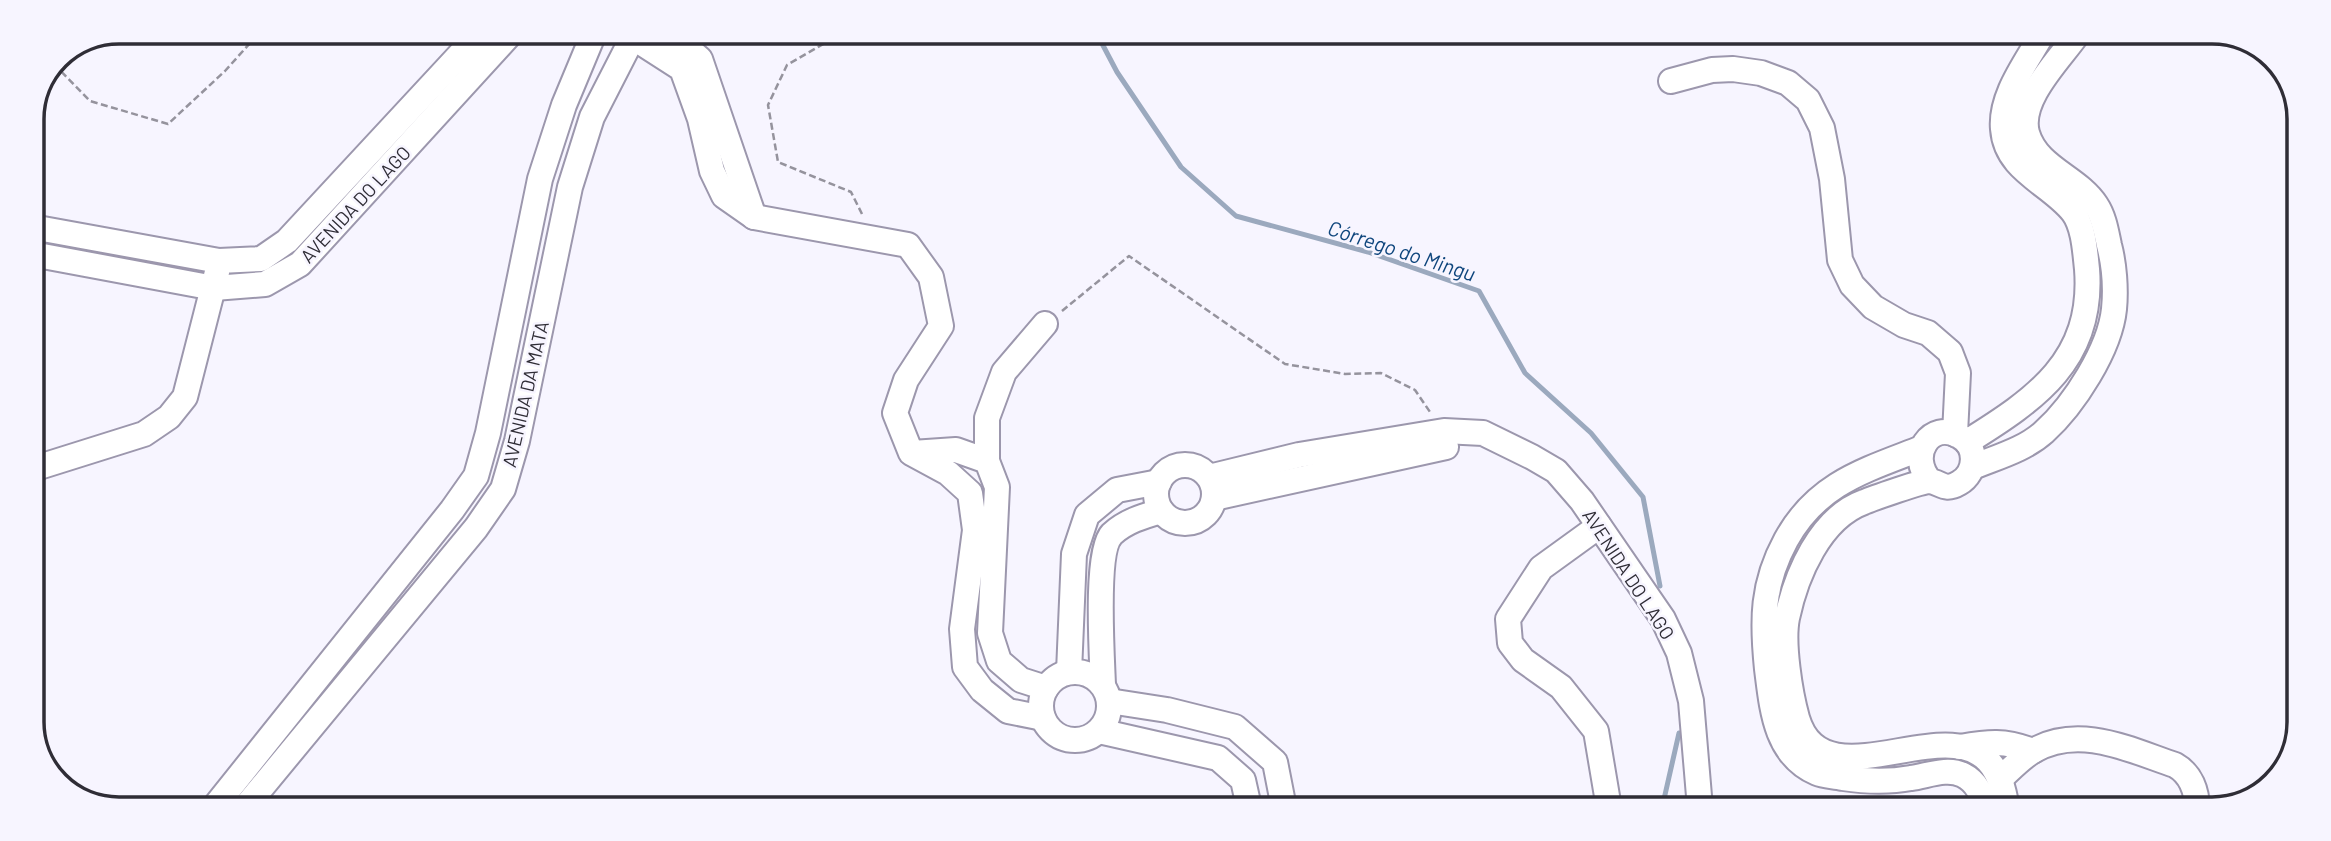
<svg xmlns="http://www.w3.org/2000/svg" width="2331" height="841" viewBox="0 0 2331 841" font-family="Barlow,sans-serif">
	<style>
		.water { fill: #c9def8; stroke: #9ba9be; stroke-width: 2 }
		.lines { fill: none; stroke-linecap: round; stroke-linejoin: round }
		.stream { stroke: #9ba9be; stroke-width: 5 }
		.minor-casing { stroke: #9c97ad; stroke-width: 28 }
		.path { stroke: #95939d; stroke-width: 2.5; stroke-dasharray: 7 3.5; stroke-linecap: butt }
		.minor { stroke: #fff; stroke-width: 24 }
		.labels { text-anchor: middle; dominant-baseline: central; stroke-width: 5; stroke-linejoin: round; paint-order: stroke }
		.street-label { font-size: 19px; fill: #2f2d36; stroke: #f7f5ff }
		.water-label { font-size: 21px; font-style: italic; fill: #0f467d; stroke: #f7f5ff }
		.rim { fill: none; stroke: #2f2d36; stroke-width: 3.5 }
	</style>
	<rect width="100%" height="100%" fill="#f7f5ff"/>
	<!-- water -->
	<polygon class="water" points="119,32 165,32 125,42 104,38"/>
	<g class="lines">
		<!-- stream -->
		<g class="stream">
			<polyline points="1097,34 1117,72 1181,167 1236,216 1368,252 1479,291 1525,373 1591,433 1643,497 1660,586"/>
			<polyline points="1662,808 1679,733"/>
		</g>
		<defs>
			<g id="minor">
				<polyline points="626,33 682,69 700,119 712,171 724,196 754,217 908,245 931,277 941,326 906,380 895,413 911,453 948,473 970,493 975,530 962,629 965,667 982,690 1008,711 1043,718"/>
				<polyline points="670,33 700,59 754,217"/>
				<polyline points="1671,81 1712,70 1733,69 1761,73 1788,83 1808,100 1822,128 1832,179 1840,260 1852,285 1873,307 1904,325 1928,333 1950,352 1958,373 1955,434"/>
				<polyline points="32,227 219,261 261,259 287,241 481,32"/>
				<polyline points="32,254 214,288 265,284 300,264 512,32"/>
				<path d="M1967,442C2036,399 2094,360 2087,269C2085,251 2084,227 2073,212C2050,183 2006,171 2003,129C2000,96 2026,63 2041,36"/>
				<path d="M1922,448C1866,470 1817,483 1786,540C1762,584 1762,620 1767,669C1772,708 1775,755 1817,773C1824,776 1834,776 1843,778C1864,781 1889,782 1911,778C1927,776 1947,767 1963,775C1977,782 1982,795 1986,809"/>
				<polyline points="912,453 956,450 987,461 997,487 990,633 999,661 1021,680 1046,688"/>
				<polyline points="987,461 987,418 1004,372 1045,324"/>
				<circle cx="1185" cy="494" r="29"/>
				<path d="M1973,467C1997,457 2024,450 2044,432C2074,405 2110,349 2114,309C2116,289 2114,264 2109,245C2106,231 2104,217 2096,205C2078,177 2037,168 2027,133C2018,100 2059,60 2076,36"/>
				<polyline points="32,472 39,467 144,434 169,417 185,397 217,272"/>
				<polyline points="1209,477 1299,455 1444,431 1483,433 1532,457 1556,471 1582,501 1663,619 1679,653 1691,701 1700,808"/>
				<path d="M1930,481C1907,455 1931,420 1959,436C1978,446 1977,473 1959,483C1944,492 1941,482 1929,481C1925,480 1871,499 1864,502C1820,518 1796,575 1787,618C1782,643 1790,693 1797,718C1822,802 1935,717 1984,757C1999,769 2004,790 2007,809"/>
				<polyline points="1214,498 1446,447"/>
				<polyline points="1599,526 1541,568 1508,619 1510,643 1523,660 1561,687 1596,731 1609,808"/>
				<circle cx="1075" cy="706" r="34"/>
				<polyline points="1069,672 1074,554 1087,515 1117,490 1159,482"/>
				<path d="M1103,685C1102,657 1095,551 1112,534C1126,521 1144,516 1161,511"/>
				<polyline points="1109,701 1167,710 1235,727 1275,762 1284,808"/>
				<polyline points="1099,731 1218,758 1243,780 1249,807"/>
				<path d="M1960,747C1989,742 2004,740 2033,751"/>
				<path d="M2000,779C2010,770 2021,758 2033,751C2079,724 2130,750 2175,765C2191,774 2197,791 2197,809"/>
				<polyline points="216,805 452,510 476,476 488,433 540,179 564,105 594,33"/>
				<polyline points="247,805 476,528 503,489 517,441 570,187 592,117 635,33"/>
			</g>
		</defs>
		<!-- minor casing -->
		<use href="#minor" class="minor-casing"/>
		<!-- path -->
		<g class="path">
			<polyline points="842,33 787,65 768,105 778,162 851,192 862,214"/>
			<polyline points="54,64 90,101 168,124 225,71 260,32"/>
			<polyline points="1062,311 1129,256 1285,364 1345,374 1381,373 1415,390 1430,412"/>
		</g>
		<!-- minor -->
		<use href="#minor" class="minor"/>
	</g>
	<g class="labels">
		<!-- street labels -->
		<g class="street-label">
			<text transform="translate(355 204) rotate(-47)">AVENIDA DO LAGO</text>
			<text transform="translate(525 394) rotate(-77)">AVENIDA DA MATA</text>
			<text transform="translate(1629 574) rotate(57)">AVENIDA DO LAGO</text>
		</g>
		<!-- water labels -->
		<g class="water-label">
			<text transform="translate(1402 250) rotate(18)">Córrego do Mingu</text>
		</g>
	</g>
	<!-- crop -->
	<path d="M0 0H2331V841H0ZM119 44H2212A75 75 0 0 1 2287 119V722A75 75 0 0 1 2212 797H119A75 75 0 0 1 44 722V119A75 75 0 0 1 119 44Z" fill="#f7f5ff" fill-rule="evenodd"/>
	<path class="rim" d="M119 44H2212A75 75 0 0 1 2287 119V722A75 75 0 0 1 2212 797H119A75 75 0 0 1 44 722V119A75 75 0 0 1 119 44Z"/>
</svg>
